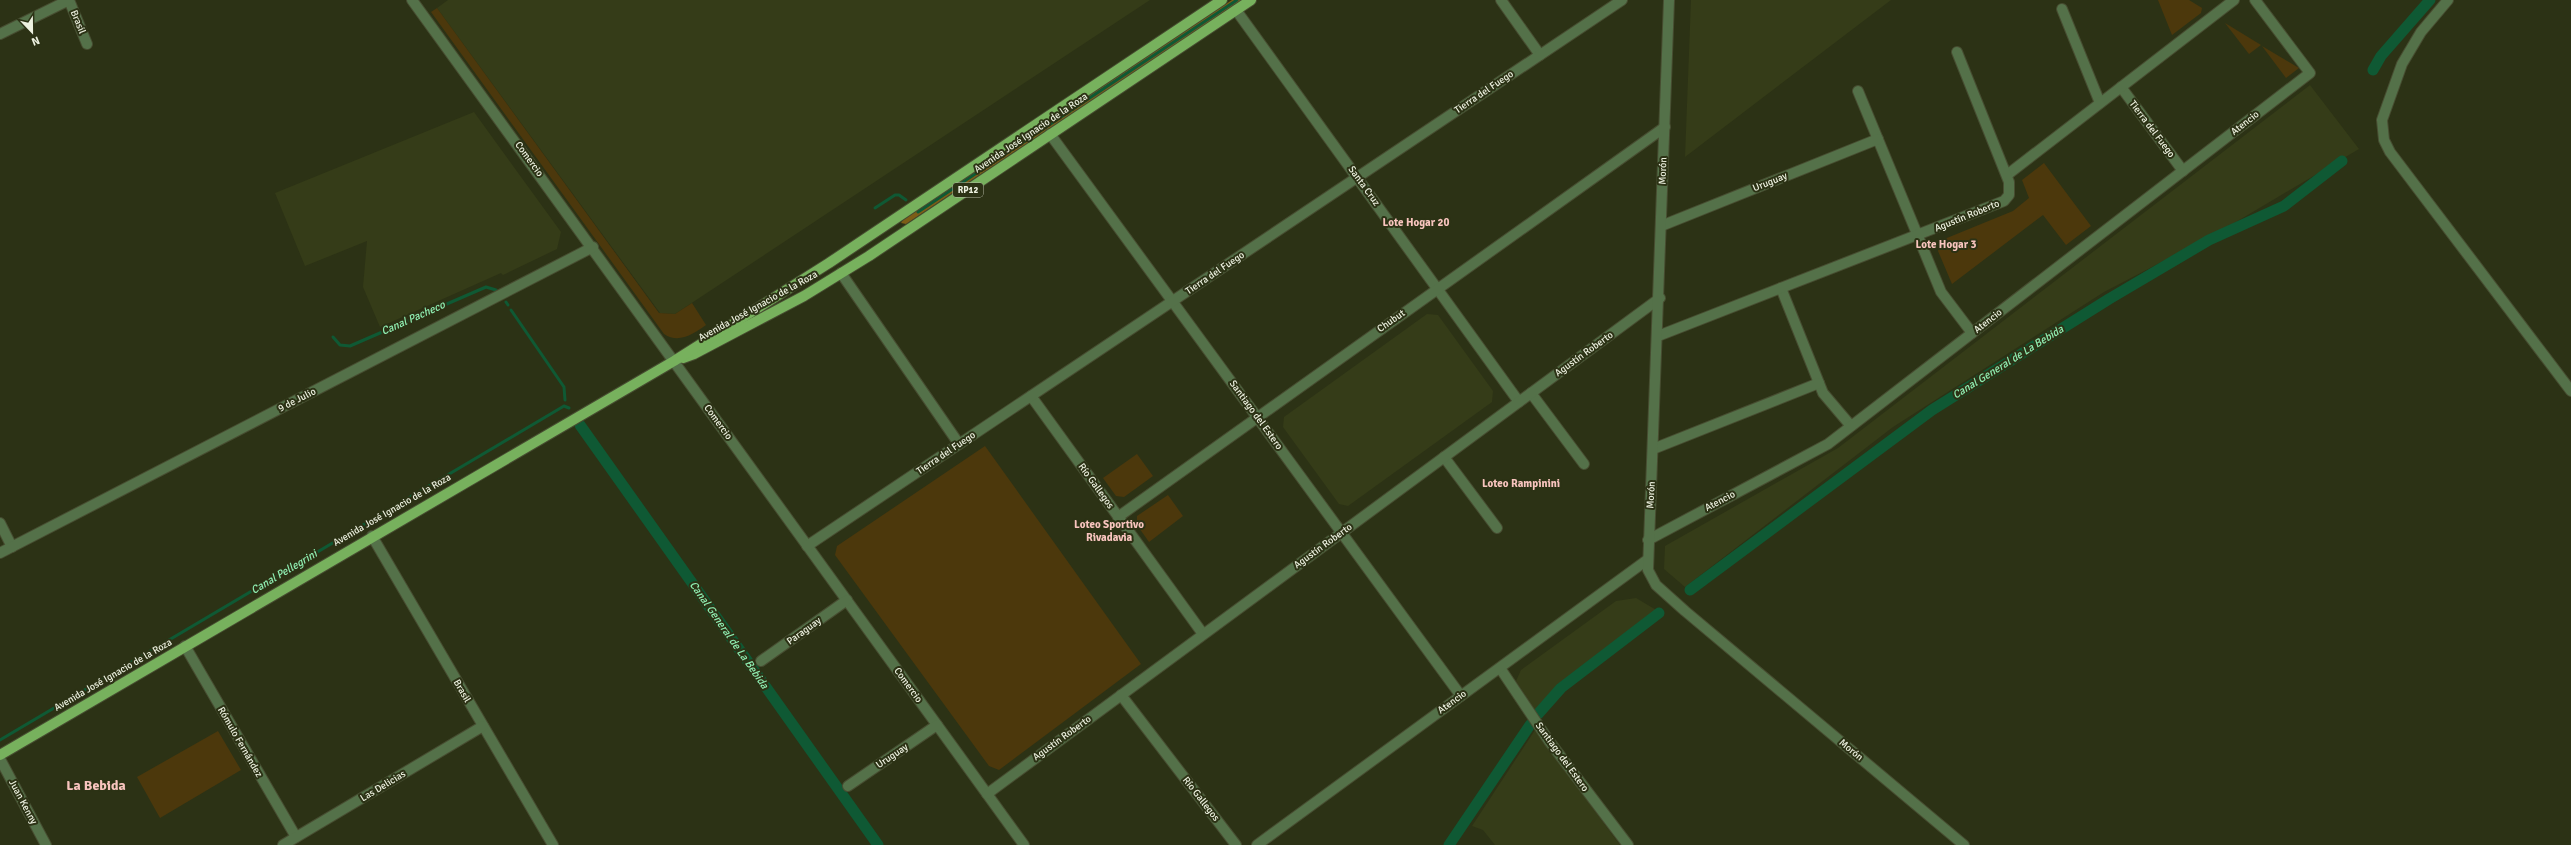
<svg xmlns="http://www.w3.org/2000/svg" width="2571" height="845" viewBox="0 0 2571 845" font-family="Signika,sans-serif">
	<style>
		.built { fill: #353c18 }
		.green { fill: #4c380c }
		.forest { fill: #7d5d16 }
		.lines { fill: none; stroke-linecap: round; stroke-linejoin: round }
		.stream { stroke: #0f5934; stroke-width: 3 }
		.canal { stroke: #0f5934; stroke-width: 11 }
		.minor-casing { stroke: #474d31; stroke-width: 12 }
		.tertiary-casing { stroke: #474d31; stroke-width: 12 }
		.primary-casing { stroke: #474d31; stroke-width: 12 }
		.minor { stroke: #547149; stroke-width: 10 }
		.tertiary { stroke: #547149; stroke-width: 10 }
		.primary { stroke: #77b15d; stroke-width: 10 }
		.labels { text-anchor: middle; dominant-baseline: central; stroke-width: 4; stroke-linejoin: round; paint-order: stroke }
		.shield { fill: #2c3215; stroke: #b3b8a3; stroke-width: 1 }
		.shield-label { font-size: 9px; font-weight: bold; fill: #edf1e0 }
		.street-label { font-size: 10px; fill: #edf1e0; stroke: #2c3215 }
		.neighbourhood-label { font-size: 11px; font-weight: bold; fill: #f8c4be; stroke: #2c3215 }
		.water-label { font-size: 11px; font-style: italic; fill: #90efb3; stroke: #2c3215 }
		.district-label { font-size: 14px; font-weight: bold; fill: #f8c4be; stroke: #2c3215 }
	</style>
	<rect width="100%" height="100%" fill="#2c3215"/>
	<!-- built -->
	<g class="built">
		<polygon points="448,0 1150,0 675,314 660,313 437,8"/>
		<polygon points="1691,0 1891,0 1685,157"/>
		<polygon points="2310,85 2359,149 2219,232 2104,292 1893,427 1685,587 1664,569 1665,546 1838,448"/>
		<polygon points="474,112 561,232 557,249 503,275 501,273 380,327 363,287 367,241 305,266 275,193"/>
		<polygon points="1427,314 1438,315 1493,391 1492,402 1348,506 1339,504 1283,427 1284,417"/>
		<polygon points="1636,598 1663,614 1555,696 1539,716 1516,681 1521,670 1616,601"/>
		<polygon points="1535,730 1620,845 1495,845 1483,830 1472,826"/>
	</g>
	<!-- green -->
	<g class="green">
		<polygon points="2158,0 2189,0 2202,8 2201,13 2172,35"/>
		<path d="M437,8L659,313L675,314L692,303L706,325C693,334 679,344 664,334L431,12Z"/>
		<polygon points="2225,23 2261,45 2249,54"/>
		<polygon points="2262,46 2299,68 2286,78"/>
		<polygon points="2044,163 2091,226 2066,245 2043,215 1952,284 1938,251 1942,240 2013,211 2029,198 2022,180"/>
		<polygon points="985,446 1141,664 999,770 989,766 835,555 837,546"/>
		<polygon points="1137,454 1153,476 1124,497 1116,496 1103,478"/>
		<polygon points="1168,495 1183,516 1149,542 1137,525 1137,516"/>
		<polygon points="218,731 241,770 160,818 137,777"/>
	</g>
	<!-- forest -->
	<polygon class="forest" points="1232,0 1242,0 906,224 901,223 903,220"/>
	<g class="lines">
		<!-- stream -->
		<g class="stream">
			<polyline points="875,208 895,195 899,195 906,200"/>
			<polyline points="918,212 1237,0"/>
			<polyline points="506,302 508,305"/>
			<polyline points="511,310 564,387 565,400"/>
			<polyline points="333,337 340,345 350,346 486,287 496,290"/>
			<polyline points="0,740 564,406 569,408"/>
		</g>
		<!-- canal -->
		<g class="canal">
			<polyline points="2373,70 2381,56 2430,0"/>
			<polyline points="580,425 878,845"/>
			<polyline points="1690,590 1932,410 2109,299 2209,240 2284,206 2342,161"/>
			<polyline points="1538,714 1561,688 1659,613"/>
			<polyline points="1449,845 1530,725"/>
		</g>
		<defs>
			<g id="minor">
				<polyline points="69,0 87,44"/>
				<polyline points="412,0 1024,845"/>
				<polyline points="1501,0 1540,55"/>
				<polyline points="2448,0 2421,32 2402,64 2382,120 2384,140 2390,152 2571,391"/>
				<polyline points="2062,9 2100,103"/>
				<polyline points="1236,10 1519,402"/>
				<polyline points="0,34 69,0"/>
				<polyline points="2121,87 2183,171"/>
				<polyline points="1858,91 1941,292 1972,333"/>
				<polyline points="1050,134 1461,696"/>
				<polyline points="2007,175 2234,0"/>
				<polyline points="1661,226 1878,139"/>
				<polyline points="841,273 959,444"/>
				<polyline points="1781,288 1823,393 1851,426"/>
				<polyline points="1658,336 2004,201 2009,195 2009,182 1957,52"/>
				<polyline points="1531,393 1584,464"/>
				<polyline points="1031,396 1203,634"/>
				<polyline points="1653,449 1819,383"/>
				<polyline points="1444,457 1497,528"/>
				<polyline points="1118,517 1665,127"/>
				<polyline points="0,523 12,547"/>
				<polyline points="372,536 553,845"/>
				<polyline points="1648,540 1828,444 2310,73 2255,0"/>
				<polyline points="807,546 1622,0"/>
				<polyline points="0,553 593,247"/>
				<polyline points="185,646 296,837"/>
				<polyline points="761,661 847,600"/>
				<polyline points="1500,668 1549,741 1628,845"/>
				<polyline points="1121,695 1236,845"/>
				<polyline points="0,759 46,845"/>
				<polyline points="848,786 937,725"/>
				<polyline points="987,794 1660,298"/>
				<polyline points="283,845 483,726"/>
				<polyline points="1257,845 1647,560"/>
			</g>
			<polyline id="tertiary" points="1669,0 1648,570 1656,585 1685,611 1964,845"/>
			<g id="primary">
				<polyline points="683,358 694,354 804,296 869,256 1251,0"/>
				<polyline points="0,755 674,361 829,263 1222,0"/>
			</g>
		</defs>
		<!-- minor casing -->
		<use href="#minor" class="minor-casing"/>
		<!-- tertiary casing -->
		<use href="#tertiary" class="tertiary-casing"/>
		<!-- primary casing -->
		<use href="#primary" class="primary-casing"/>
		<!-- minor -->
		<use href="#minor" class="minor"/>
		<!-- tertiary -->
		<use href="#tertiary" class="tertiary"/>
		<!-- primary -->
		<use href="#primary" class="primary"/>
	</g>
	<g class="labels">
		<!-- shield labels -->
		<rect class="shield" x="953" y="183" width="30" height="14" rx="3"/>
		<g class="shield-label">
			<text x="968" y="190">RP12</text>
		</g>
		<!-- street labels -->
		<g class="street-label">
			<text transform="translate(78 22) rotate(68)">Brasil</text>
			<text transform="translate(1484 92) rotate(-34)">Tierra del Fuego</text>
			<text transform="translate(2245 123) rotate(-38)">Atencio</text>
			<text transform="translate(2152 129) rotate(53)">Tierra del Fuego</text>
			<text transform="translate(1031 133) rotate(-34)">Avenida José Ignacio de la Roza</text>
			<text transform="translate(529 159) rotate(54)">Comercio</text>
			<text transform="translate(1663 171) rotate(-88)">Morón</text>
			<text transform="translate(1770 182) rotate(-22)">Uruguay</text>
			<text transform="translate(1364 186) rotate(54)">Santa Cruz</text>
			<text transform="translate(1967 216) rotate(-22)">Agustín Roberto</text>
			<text transform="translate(1215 273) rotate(-34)">Tierra del Fuego</text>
			<text transform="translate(758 306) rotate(-29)">Avenida José Ignacio de la Roza</text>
			<text transform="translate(1391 321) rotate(-35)">Chubut</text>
			<text transform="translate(1988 321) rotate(-38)">Atencio</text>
			<text transform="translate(1584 354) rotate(-36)">Agustín Roberto</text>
			<text transform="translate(297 400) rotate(-27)">9 de Julio</text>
			<text transform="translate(1256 415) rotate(54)">Santiago del Estero</text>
			<text transform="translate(718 422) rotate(54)">Comercio</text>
			<text transform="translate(946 453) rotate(-34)">Tierra del Fuego</text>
			<text transform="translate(1096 486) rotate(54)">Río Gallegos</text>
			<text transform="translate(1651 495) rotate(-87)">Morón</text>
			<text transform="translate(1720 501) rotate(-28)">Atencio</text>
			<text transform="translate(392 510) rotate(-30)">Avenida José Ignacio de la Roza</text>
			<text transform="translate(1323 546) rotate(-36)">Agustín Roberto</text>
			<text transform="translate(804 631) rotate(-36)">Paraguay</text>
			<text transform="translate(113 675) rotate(-30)">Avenida José Ignacio de la Roza</text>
			<text transform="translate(908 685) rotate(54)">Comercio</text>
			<text transform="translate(462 691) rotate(60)">Brasil</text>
			<text transform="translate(1452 702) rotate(-36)">Atencio</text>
			<text transform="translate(1062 738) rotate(-36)">Agustín Roberto</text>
			<text transform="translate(240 742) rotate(60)">Rómulo Fernández</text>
			<text transform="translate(1851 750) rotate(40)">Morón</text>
			<text transform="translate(892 756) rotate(-34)">Uruguay</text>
			<text transform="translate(1562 757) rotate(54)">Santiago del Estero</text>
			<text transform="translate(383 786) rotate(-31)">Las Delicias</text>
			<text transform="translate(1201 799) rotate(52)">Río Gallegos</text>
			<text transform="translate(23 802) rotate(62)">Juan Kenny</text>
		</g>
		<!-- neighbourhood labels -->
		<g class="neighbourhood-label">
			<text x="1416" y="222">Lote Hogar 20</text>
			<text x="1946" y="244">Lote Hogar 3</text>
			<text x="1521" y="483">Loteo Rampinini</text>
			<text x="1109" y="524">Loteo Sportivo<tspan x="1109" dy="13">Rivadavia</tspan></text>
		</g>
		<!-- water labels -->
		<g class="water-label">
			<text transform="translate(413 318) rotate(-24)">Canal Pacheco</text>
			<text transform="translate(2008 362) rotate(-32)">Canal General de La Bebida</text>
			<text transform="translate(284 572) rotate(-31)">Canal Pellegrini</text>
			<text transform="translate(729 635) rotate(55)">Canal General de La Bebida</text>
		</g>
		<!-- district labels -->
		<g class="district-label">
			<text x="96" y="785">La Bebida</text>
		</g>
	</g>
	<!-- north arrow -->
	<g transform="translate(32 32) rotate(158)" stroke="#2c3215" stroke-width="3" paint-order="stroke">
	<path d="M0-3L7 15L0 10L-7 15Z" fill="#edf1e0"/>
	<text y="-6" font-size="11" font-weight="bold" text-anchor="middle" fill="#edf1e0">N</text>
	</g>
</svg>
